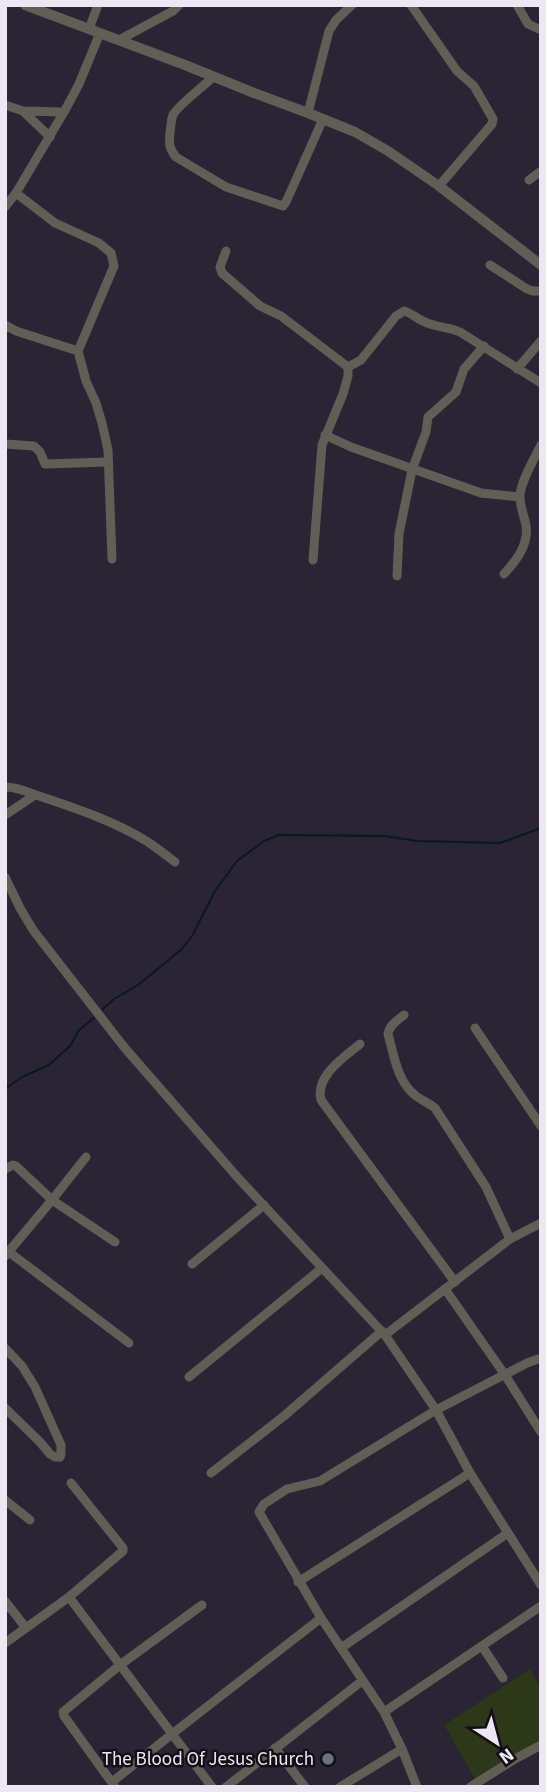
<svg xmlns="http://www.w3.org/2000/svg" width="546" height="1792" viewBox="0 0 546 1792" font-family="'Source Sans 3',sans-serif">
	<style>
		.green { fill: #2c3817 }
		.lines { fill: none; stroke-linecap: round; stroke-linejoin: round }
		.stream { stroke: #061b1b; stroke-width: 2 }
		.minor { stroke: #615e55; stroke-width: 9 }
		.tertiary { stroke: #615e55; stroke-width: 10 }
		.worship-dot { fill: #6b7280; stroke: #120f17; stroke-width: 2.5 }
		.labels { text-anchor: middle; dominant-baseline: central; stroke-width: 5; stroke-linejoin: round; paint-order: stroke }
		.poi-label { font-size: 19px; fill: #ece7f3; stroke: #120f17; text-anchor: end }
	</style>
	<rect width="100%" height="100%" fill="#2b2435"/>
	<!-- green -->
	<polygon class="green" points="530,1669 541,1690 541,1746 477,1782 444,1725"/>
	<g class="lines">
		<!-- stream -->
		<g class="stream">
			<polyline points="103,1009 114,999 138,985 182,949 192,936 215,891 237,861 264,841 279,835 385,836 417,841 500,843 541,828"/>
			<polyline points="5,1089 22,1077 49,1065 70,1046 79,1030 94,1018"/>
		</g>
		<!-- minor -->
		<g class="minor">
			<polyline points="411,5 457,71 474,86 493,119 492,124 439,186"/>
			<polyline points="517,5 528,24 541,30"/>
			<polyline points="89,29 98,5"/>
			<polyline points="119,40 173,11 179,5"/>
			<path d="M213,77C205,85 176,107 173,115C171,120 171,126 170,132C169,143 169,149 176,157L226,187L283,206L286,202L323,119"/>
			<polyline points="5,105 23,111 64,112"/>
			<polyline points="23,111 50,137"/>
			<polyline points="308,113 329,31 336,20 352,5"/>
			<polyline points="529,180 541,171"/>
			<polyline points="16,193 55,223 99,243 111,253 114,266 78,351 86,381 96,403 102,423 108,450 112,559"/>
			<polyline points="5,207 16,193 64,112 79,84 100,33"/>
			<polyline points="226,251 220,267 222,273 260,306 281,316 348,367 348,376 343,394 322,445 313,560"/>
			<polyline points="490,265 527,289 533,291 541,291"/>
			<polyline points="5,325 16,331 78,351"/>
			<path d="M348,367L361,360L396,316L404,311C412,313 417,319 425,322C435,327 449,327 460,332L541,383"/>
			<polyline points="517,369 541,341"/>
			<polyline points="325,435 351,447 481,493 519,497"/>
			<polyline points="5,444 34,446 40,452 45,464 107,462"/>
			<path d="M504,574C516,561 529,545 526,525C524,516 520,506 520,497C519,485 535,457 541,445"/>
			<polyline points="397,576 399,534 412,470 426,432 428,417 456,392 464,369 484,346"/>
			<path d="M5,787C19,787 29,793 42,797C78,809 116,822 148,842C157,848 166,855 175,862"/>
			<polyline points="5,815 35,795"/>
			<polyline points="5,877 20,908 33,930 124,1047 239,1179 385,1335 436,1410 470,1473 541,1585"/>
			<path d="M404,1015C398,1020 389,1025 388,1034C394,1055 397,1082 416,1096C423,1101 429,1103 435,1108L486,1187L510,1239"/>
			<polyline points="475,1028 541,1126"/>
			<path d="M360,1044C344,1057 315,1076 321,1100L455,1282"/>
			<polyline points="5,1169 13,1165 16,1166 52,1200 115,1242"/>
			<polyline points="9,1252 129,1343"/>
			<polyline points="5,1256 52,1200 86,1157"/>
			<polyline points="192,1264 264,1205"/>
			<polyline points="445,1289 505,1375 541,1432"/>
			<polyline points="385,1335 510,1239 541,1223"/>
			<polyline points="5,1348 22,1366 35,1387 61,1445 61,1454 60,1457 55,1457 50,1454 40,1442 5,1408"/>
			<polyline points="189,1377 322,1268"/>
			<polyline points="211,1473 284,1416 382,1331"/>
			<polyline points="5,1500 30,1520"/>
			<polyline points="298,1582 470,1473"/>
			<polyline points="69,1597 212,1787"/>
			<polyline points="5,1601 26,1628"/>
			<polyline points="5,1643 69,1597 123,1551 123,1548 71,1483"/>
			<polyline points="482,1646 503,1678"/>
			<polyline points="341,1648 508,1533"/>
			<polyline points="384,1712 541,1606"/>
			<polyline points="275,1748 305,1787"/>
			<polyline points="112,1782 172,1734 321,1618"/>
			<polyline points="115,1787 64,1716 63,1712 120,1665 202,1605"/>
			<polyline points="226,1787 362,1681"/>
			<polyline points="340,1787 402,1749"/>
			<polyline points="417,1787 402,1749 384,1712 321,1618 259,1512 264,1504 287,1489 320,1481 436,1410 527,1363 541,1358"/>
			<polyline points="470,1787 515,1759 541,1745"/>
		</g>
		<!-- tertiary -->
		<polyline class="tertiary" points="25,5 185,65 254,93 308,113 355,132 388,151 439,186 541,265"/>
	</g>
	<!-- markers -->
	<circle class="worship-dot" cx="328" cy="1759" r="7"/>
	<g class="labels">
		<!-- poi labels -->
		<g class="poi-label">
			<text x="314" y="1759">The Blood Of Jesus Church</text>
		</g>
	</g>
	<!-- border -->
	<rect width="546" height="1792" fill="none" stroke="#ece7f3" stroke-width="14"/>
	<!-- north arrow -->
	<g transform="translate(497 1743) rotate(144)" stroke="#120f17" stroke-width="5" paint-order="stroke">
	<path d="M0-5L12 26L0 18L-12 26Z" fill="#ece7f3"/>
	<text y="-10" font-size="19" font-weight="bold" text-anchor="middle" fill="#ece7f3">N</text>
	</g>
</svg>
